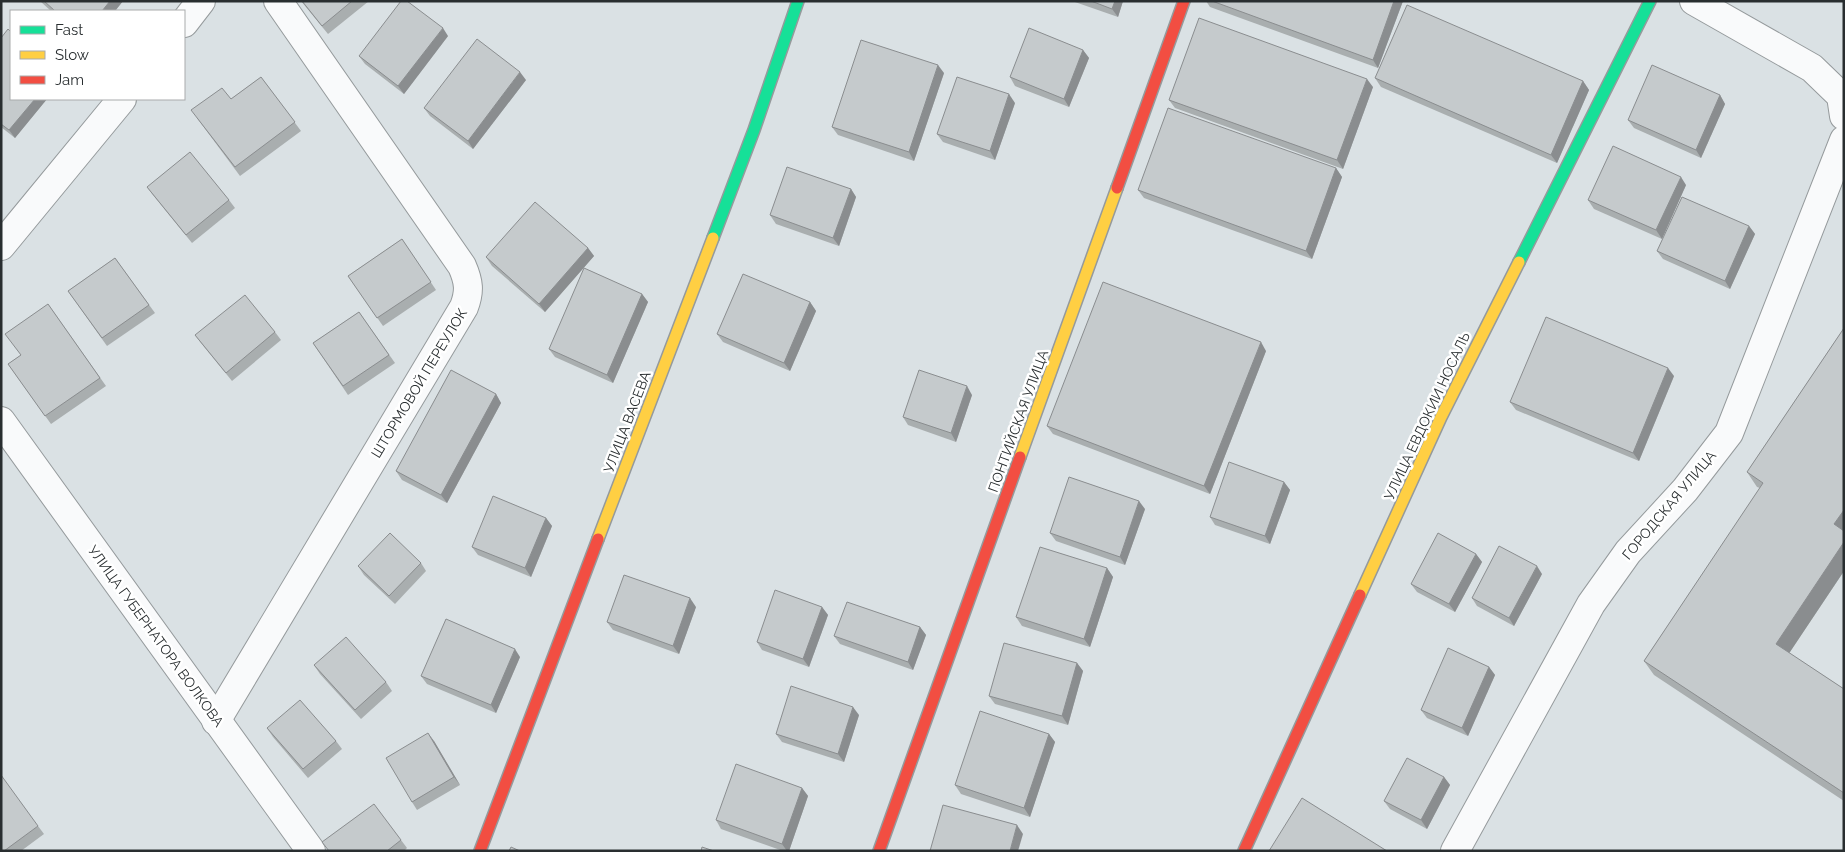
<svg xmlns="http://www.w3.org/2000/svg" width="1845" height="852" viewBox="0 0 1845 852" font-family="Raleway,sans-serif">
<rect width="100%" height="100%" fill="#dae1e4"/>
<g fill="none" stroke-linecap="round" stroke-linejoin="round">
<defs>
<g id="street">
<polyline points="1694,1 1812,68 1841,96 1844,116"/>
<polyline points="184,23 201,1"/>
<polyline points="1,246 122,99"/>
<polyline points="1,421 311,851"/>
<path d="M216,721L464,307C470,291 469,282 462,266L278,1"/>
<polyline points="1455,851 1591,604 1628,552 1685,490 1729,433 1844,140"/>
</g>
<g id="fast">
<polyline points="713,238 754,130 798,1"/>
<polyline points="1519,262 1650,1"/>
</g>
<g id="slow">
<polyline points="1020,457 1117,188"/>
<polyline points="598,539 713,238"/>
<polyline points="1360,595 1441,417 1519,262"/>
</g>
<g id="jam">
<polyline points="1117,188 1184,1"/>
<polyline points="480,851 598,539"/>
<polyline points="879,851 1020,457"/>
<polyline points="1244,851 1360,595"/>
</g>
</defs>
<use href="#street" stroke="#959a9c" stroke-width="30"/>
<use href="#fast" stroke="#959a9c" stroke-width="14"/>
<use href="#slow" stroke="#959a9c" stroke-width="14"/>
<use href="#jam" stroke="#959a9c" stroke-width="14"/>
<use href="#street" stroke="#f9fafb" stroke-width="28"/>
<use href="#fast" stroke="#16e098" stroke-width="11"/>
<use href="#slow" stroke="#ffcf43" stroke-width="11"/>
<use href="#jam" stroke="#f24e42" stroke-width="11"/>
</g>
<g fill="#a9aeaf">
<polygon points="40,1 123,1 115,11 51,11"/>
<polygon points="301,1 369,1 328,34"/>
<polygon points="1072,1 1123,1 1118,17"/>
<polygon points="1206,1 1403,1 1378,68 1210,7"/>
<polygon points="448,36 404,94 365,64 359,56"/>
<polygon points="1,38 11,99 47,99 15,138 1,127"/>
<polygon points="1083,50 1089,58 1069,107 1015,86 1010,77"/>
<polygon points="944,73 914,161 838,135 832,127"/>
<polygon points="261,77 301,131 240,176 197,118 231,99"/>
<polygon points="1375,78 1583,81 1589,90 1557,163 1381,87"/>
<polygon points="526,80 473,149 430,116 424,108"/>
<polygon points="1373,87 1343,169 1175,108 1169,100"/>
<polygon points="1720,95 1725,104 1701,158 1634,128 1628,120"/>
<polygon points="1015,103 995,160 943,142 937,134"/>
<polygon points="1336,168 1342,177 1312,259 1144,198 1138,190"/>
<polygon points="1686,185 1662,239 1594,209 1588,200"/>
<polygon points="147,187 229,200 235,208 192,243 153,195"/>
<polygon points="851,189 856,197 839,246 776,224 770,215"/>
<polygon points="1749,226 1755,234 1730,289 1663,259 1657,251"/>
<polygon points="402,239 436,290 383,326 348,276"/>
<polygon points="588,248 594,256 545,312 492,266 486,257"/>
<polygon points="115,258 155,313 107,346 68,291"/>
<polygon points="642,294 648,302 613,383 555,357 549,349"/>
<polygon points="810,302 816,311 790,371 723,342 717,334"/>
<polygon points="48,304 106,386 51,424 8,364 21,355"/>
<polygon points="359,312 395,363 348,395 313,343"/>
<polygon points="1844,328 1844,571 1789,653 1844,689 1844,801 1654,675 1644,661 1760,488 1757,487 1747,472"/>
<polygon points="275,332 281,340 232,381 201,343 195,335"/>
<polygon points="1266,351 1210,494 1053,434 1047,426"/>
<polygon points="1674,376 1639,461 1516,410 1510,402"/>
<polygon points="496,394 501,403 447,503 402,480 396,471"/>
<polygon points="972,395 956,442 908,425 903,417"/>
<polygon points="1284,482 1290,490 1270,544 1215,525 1210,517"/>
<polygon points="1145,509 1125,565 1056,541 1050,533"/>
<polygon points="546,518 552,526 531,577 478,555 472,547"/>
<polygon points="1476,554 1482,562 1455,612 1417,592 1411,584"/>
<polygon points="421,563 426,571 395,604 364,575 358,566"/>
<polygon points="1107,568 1113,577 1090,647 1022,626 1016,617"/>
<polygon points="1542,574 1514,626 1477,606 1472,598"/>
<polygon points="696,607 679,654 613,630 607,622"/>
<polygon points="822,607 828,615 809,667 762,650 757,642"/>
<polygon points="920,627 926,635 913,670 840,644 834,636"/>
<polygon points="520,657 496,713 427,684 421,676"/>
<polygon points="1077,663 1083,671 1068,725 995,704 989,696"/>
<polygon points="314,665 386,682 392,691 361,719 320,674"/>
<polygon points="1489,667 1495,675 1468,736 1427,718 1421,710"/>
<polygon points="859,715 844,762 782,742 776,734"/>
<polygon points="267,728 336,741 342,749 308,778 273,737"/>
<polygon points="1049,734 1055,742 1030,817 961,794 955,785"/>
<polygon points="434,741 460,785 417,810 412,802"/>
<polygon points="1444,777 1450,785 1427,829 1390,809 1384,801"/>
<polygon points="802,788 808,796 789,851 783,851 721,829 716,820"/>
<polygon points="38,826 44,834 21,851 1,851"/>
<polygon points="401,840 407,848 404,851 329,851"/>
</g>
<g fill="#8a8d8f">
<polygon points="110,1 123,1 115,11 102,11"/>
<polygon points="1115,1 1123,1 1118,17 1112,9"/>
<polygon points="1394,1 1403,1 1378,68 1373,60"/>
<polygon points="443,28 448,36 404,94 398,86"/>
<polygon points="1083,50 1089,58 1069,107 1064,99"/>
<polygon points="938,65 944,73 914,161 909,152"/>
<polygon points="520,72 526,80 473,149 468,141"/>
<polygon points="1367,79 1373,87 1343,169 1337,160"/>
<polygon points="1583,81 1589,90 1557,163 1551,155"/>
<polygon points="1009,94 1015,103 995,160 990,151"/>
<polygon points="1720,95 1725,104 1701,158 1696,150"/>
<polygon points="35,99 47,99 15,138 9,130"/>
<polygon points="1336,168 1342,177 1312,259 1306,251"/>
<polygon points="1681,177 1686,185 1662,239 1656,230"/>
<polygon points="851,189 856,197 839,246 833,238"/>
<polygon points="1749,226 1755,234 1730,289 1725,281"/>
<polygon points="588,248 594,256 545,312 539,304"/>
<polygon points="642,294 648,302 613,383 607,375"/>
<polygon points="810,302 816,311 790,371 784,363"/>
<polygon points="1261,342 1266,351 1210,494 1204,486"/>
<polygon points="1668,368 1674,376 1639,461 1633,453"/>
<polygon points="967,386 972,395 956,442 951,433"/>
<polygon points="496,394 501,403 447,503 441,495"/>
<polygon points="1284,482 1290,490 1270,544 1265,536"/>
<polygon points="1139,501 1145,509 1125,565 1120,557"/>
<polygon points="1844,510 1844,538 1834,524"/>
<polygon points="546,518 552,526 531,577 525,568"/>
<polygon points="1844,542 1844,571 1786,658 1776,644"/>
<polygon points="1476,554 1482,562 1455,612 1449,604"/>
<polygon points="1537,566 1542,574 1514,626 1509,618"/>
<polygon points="1107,568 1113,577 1090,647 1084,639"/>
<polygon points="690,598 696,607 679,654 673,646"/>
<polygon points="822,607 828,615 809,667 803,659"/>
<polygon points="920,627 926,635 913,670 908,662"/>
<polygon points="515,649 520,657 496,713 491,705"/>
<polygon points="1077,663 1083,671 1068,725 1062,716"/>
<polygon points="1489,667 1495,675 1468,736 1462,728"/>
<polygon points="853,707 859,715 844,762 838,754"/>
<polygon points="428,733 434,741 460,785 454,777"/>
<polygon points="1049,734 1055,742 1030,817 1024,808"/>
<polygon points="1444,777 1450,785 1427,829 1421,820"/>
<polygon points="802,788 808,796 789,851 787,851 782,844"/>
<polygon points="1017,825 1023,834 1018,851 1010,851"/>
</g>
<g fill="#c5cacc" stroke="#8a8d8f">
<polygon points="44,1 110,1 102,11 55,11"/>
<polygon points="302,1 352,1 322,26"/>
<polygon points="401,1 407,1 443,28 398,86 359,56"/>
<polygon points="1091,1 1115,1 1112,9"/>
<polygon points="1212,1 1394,1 1373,60"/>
<polygon points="1407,5 1583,81 1551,155 1375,78"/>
<polygon points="1199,18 1367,79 1337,160 1169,100"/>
<polygon points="1029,28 1083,50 1064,99 1010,77"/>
<polygon points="8,29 11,32 11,99 35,99 9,130 1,124 1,38"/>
<polygon points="477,39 520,72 468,141 424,108"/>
<polygon points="861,40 938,65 909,152 832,127"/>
<polygon points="1652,65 1720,95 1696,150 1628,120"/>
<polygon points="261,77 295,122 235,167 191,110 222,88 231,99"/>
<polygon points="957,77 1009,94 990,151 937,134"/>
<polygon points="1168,108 1336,168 1306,251 1138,190"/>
<polygon points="1613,146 1681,177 1656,230 1588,200"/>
<polygon points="190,152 229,200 186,235 147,187"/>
<polygon points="787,167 851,189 833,238 770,215"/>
<polygon points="1682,197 1749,226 1725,281 1657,251"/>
<polygon points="535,202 588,248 539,304 486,257"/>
<polygon points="402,239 431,282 377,318 348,276"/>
<polygon points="115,258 149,305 102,338 68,291"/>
<polygon points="584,268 642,294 607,375 549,349"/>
<polygon points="743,274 810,302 784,363 717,334"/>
<polygon points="1103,282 1261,342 1204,486 1047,426"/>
<polygon points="245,295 275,332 226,373 195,335"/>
<polygon points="48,304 100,378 45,416 8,364 21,355 5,334"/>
<polygon points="359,312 389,355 343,386 313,343"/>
<polygon points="1546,317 1668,368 1633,453 1510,402"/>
<polygon points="1844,328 1844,510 1834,524 1844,531 1844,542 1776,644 1844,689 1844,793 1644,661 1763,483 1747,472"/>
<polygon points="451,370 496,394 441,495 396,471"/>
<polygon points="919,370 967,386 951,433 903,417"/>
<polygon points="1229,462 1284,482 1265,536 1210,517"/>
<polygon points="1069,477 1139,501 1120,557 1050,533"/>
<polygon points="493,496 546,518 525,568 472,547"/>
<polygon points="390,533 421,563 389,596 358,566"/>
<polygon points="1438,533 1476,554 1449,604 1411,584"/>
<polygon points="1499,546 1537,566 1509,618 1472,598"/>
<polygon points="1040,547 1107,568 1084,639 1016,617"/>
<polygon points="624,575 690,598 673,646 607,622"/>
<polygon points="775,590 822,607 803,659 757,642"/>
<polygon points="847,602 920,627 908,662 834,636"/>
<polygon points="446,619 515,649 491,705 421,676"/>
<polygon points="346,637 386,682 355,710 314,665"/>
<polygon points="1004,643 1077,663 1062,716 989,696"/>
<polygon points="1448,648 1489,667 1462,728 1421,710"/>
<polygon points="791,686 853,707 838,754 776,734"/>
<polygon points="300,700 336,741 303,769 267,728"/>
<polygon points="980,711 1049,734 1024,808 955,785"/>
<polygon points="428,733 454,777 412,802 386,758"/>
<polygon points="1407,758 1444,777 1421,820 1384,801"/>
<polygon points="736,764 802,788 782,844 716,820"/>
<polygon points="1,775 38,826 4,851 1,851"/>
<polygon points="1302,798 1387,851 1269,851"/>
<polygon points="374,804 401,840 387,851 329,851 322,842"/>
<polygon points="943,805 1017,825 1010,851 930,851"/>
<polygon points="511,847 520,851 509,851"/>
<polygon points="702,847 714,851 701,851"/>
</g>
<g text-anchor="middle" stroke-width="5" stroke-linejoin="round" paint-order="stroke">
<g font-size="14" fill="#292e30" stroke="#fff">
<text transform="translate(419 383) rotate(-59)" y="5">ШТОРМОВОЙ ПЕРЕУЛОК</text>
<text transform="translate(1427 416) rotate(-65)" y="5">УЛИЦА ЕВДОКИИ НОСАЛЬ</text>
<text transform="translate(1018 421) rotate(-70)" y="5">ПОНТИЙСКАЯ УЛИЦА</text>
<text transform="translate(627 422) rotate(-69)" y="5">УЛИЦА ВАСЕВА</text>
<text transform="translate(1669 505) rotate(-50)" y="5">ГОРОДСКАЯ УЛИЦА</text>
<text transform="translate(156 636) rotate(54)" y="5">УЛИЦА ГУБЕРНАТОРА ВОЛКОВА</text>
</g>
</g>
<rect width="1845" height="852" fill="none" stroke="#292e30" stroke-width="5"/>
<rect x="10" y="10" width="175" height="90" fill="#ffffff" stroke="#a9abac"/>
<rect x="20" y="26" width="25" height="8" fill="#16e098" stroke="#a9abac"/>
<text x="55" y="35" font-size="15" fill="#292e30">Fast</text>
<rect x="20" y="51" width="25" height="8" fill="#ffcf43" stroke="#a9abac"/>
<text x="55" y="60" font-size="15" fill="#292e30">Slow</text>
<rect x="20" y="76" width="25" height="8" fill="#f24e42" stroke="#a9abac"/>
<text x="55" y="85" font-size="15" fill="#292e30">Jam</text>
</svg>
